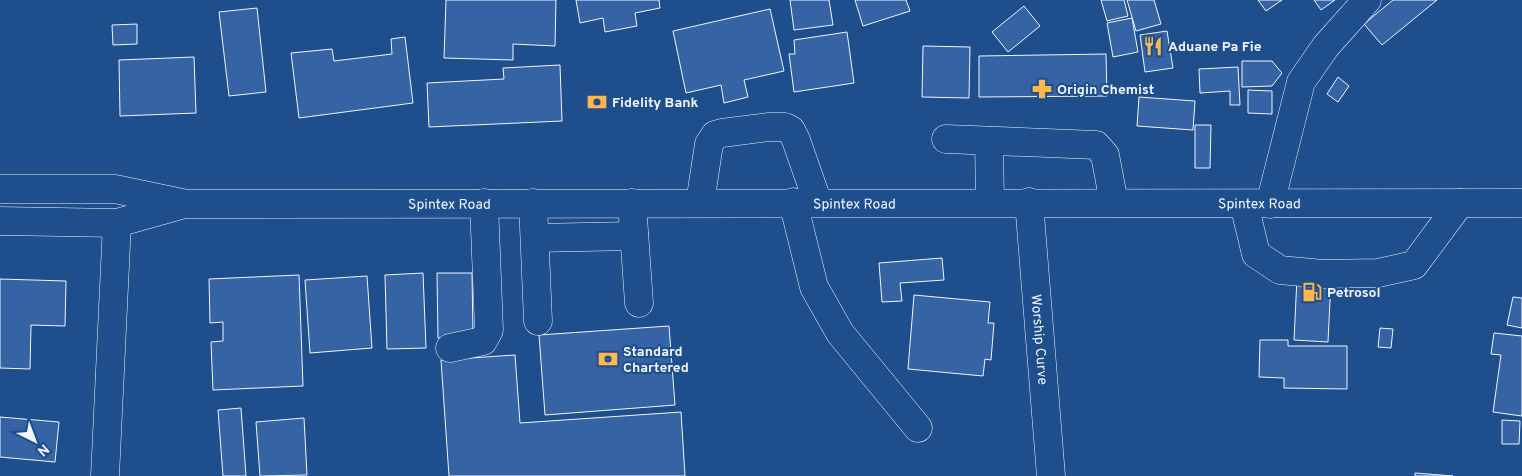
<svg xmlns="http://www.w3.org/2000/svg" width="1522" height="476" viewBox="0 0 1522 476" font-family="Overpass,sans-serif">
<rect width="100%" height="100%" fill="#1f4e8c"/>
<g fill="#3563a3" stroke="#f2f6ff">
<polygon points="446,0 556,0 555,46 513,44 513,60 444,58"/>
<polygon points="576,0 659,0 660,8 635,13 637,26 605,32 603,18 580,23"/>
<polygon points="790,0 829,0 833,25 794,30"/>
<polygon points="855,0 906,0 910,11 863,26"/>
<polygon points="1101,0 1124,0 1128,16 1107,21"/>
<polygon points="1127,0 1154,0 1161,24 1136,31"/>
<polygon points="1258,0 1282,0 1266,11"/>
<polygon points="1314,0 1335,0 1321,10"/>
<polygon points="1393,0 1437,0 1382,45 1364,24"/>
<polygon points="1024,6 1040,26 1008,52 992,32"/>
<polygon points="257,8 266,92 229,96 219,12"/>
<polygon points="770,9 784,71 744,80 748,97 724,103 721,85 686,93 673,31"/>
<polygon points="1132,18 1138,52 1113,57 1107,23"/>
<polygon points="137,24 137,44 113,45 112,25"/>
<polygon points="1167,31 1173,68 1145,72 1140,35"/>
<polygon points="847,32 854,83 794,92 789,54 795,54 794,40"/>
<polygon points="405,37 413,103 299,118 291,53 332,49 334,61 392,54 391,39"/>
<polygon points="923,46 970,47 969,98 922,97"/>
<polygon points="1106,54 1107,96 979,97 979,56"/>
<polygon points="194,57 196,113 120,116 119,60"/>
<polygon points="1242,61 1272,61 1282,73 1272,86 1242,87"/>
<polygon points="560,65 562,121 429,127 427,83 504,79 503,68"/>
<polygon points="1238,67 1240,105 1230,105 1230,91 1200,93 1199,69"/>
<polygon points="1338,77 1349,86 1338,102 1327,94"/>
<polygon points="1248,90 1272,91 1272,114 1248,113"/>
<polygon points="1139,97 1195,101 1193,130 1137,126"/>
<polygon points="1195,125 1211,125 1210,168 1195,168"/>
<polygon points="942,258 944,280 900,283 902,301 882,302 879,263"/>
<polygon points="423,273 426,348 387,349 385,275"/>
<polygon points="437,273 472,273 473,338 438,338"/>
<polygon points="299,275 303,386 213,390 211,342 223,341 223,322 210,323 209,279"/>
<polygon points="367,276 372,348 310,353 305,280"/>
<polygon points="1297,278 1331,280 1328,342 1294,340"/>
<polygon points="0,279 66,281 65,326 31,325 30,369 0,368"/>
<polygon points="914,295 990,302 988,323 994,323 991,360 985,359 983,376 908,369"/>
<polygon points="1513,297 1522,298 1522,328 1507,325"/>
<polygon points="669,326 675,405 545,415 539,335"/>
<polygon points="1380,328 1393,329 1391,348 1378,347"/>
<polygon points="1494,333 1522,336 1522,416 1493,412 1501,355 1491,354"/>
<polygon points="1260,340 1288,340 1288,346 1347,346 1347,389 1284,388 1284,378 1259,377"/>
<polygon points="515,355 520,423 681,412 685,476 449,476 441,360"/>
<polygon points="241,408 246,476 223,476 218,410"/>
<polygon points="0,417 59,422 55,462 0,457"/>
<polygon points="304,418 307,475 260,476 256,422"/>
<polygon points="1502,420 1520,421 1519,444 1502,444"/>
<polygon points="1415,473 1453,476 1415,476"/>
</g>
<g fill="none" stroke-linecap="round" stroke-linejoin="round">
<defs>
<g id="minor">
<polyline points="946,139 1096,145 1105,155 1114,203"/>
<polyline points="989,141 990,202"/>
<polyline points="793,202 814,287 840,333 918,428"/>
<path id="s1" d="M1029,202L1051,476"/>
<polyline points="533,203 538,321"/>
<polyline points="632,203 639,303"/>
<polyline points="700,203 709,144 715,135 722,133 769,127 785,127 791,130 796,140 818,203"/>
<polyline points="1244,204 1256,254 1280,270 1323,274 1378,273 1414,265 1460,203"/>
<polyline points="1270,204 1301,82 1326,46 1367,0"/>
<polyline points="535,238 634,236"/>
<polyline points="450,348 483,341 489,330 484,203"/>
<polyline points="105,476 117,223"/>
</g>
<g id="major">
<path id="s2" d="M0,189H115L187,204L1522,203"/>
<polyline points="0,221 117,223 181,205"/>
</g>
</defs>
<use href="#minor" stroke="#f2f6ff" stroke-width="29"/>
<use href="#major" stroke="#f2f6ff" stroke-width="29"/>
<use href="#minor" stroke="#1f4e8c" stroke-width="28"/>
<use href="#major" stroke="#1f4e8c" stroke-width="28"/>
</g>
<defs>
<symbol id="restaurant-bare" viewBox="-9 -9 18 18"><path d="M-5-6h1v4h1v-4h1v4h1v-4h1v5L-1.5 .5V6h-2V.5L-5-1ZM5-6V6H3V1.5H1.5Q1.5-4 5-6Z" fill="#ffb74d" stroke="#1f4e8c" stroke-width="2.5" paint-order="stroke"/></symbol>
<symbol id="pharmacy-bare" viewBox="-9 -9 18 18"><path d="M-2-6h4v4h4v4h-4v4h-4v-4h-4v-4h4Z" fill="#ffb74d" stroke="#1f4e8c" stroke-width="2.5" paint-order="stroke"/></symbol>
<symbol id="bank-bare" viewBox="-9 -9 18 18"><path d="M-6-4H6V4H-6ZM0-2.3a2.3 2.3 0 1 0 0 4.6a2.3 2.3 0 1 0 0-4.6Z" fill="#ffb74d" stroke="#1f4e8c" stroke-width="2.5" paint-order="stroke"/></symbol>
<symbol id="fuel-bare" viewBox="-9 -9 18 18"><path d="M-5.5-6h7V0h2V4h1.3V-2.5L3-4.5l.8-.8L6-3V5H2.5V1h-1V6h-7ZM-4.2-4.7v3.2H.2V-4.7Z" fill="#ffb74d" stroke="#1f4e8c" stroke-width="2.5" paint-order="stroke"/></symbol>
</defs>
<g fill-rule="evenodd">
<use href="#restaurant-bare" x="1139" y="32" width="28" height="28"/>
<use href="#pharmacy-bare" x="1028" y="75" width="28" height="28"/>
<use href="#bank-bare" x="583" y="88" width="28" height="28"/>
<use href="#fuel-bare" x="1298" y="278" width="28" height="28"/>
<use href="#bank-bare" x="594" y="345" width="28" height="28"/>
</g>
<g text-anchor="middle" stroke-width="4" stroke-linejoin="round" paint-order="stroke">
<g font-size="14" font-weight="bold" fill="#f2f6ff" stroke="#1f4e8c" text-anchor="start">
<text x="1168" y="51">Aduane Pa Fie</text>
<text x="1057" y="94">Origin Chemist</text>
<text x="612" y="107">Fidelity Bank</text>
<text x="1327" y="297">Petrosol</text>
<text x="623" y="356">Standard<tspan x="623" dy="16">Chartered</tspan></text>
</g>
<g font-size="14" fill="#f2f6ff" stroke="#1f4e8c">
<text dy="5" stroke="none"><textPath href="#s2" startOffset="451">Spintex Road</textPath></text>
<text dy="5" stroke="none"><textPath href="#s2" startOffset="856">Spintex Road</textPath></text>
<text dy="5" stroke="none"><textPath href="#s2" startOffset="1261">Spintex Road</textPath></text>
<text dy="5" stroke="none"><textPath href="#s1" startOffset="138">Worship Curve</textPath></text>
</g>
</g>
<g transform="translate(35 441) rotate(138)" stroke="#1f4e8c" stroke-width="4" paint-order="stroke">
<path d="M0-4L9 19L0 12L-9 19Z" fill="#f2f6ff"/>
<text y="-8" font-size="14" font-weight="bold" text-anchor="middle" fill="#f2f6ff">N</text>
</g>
</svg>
